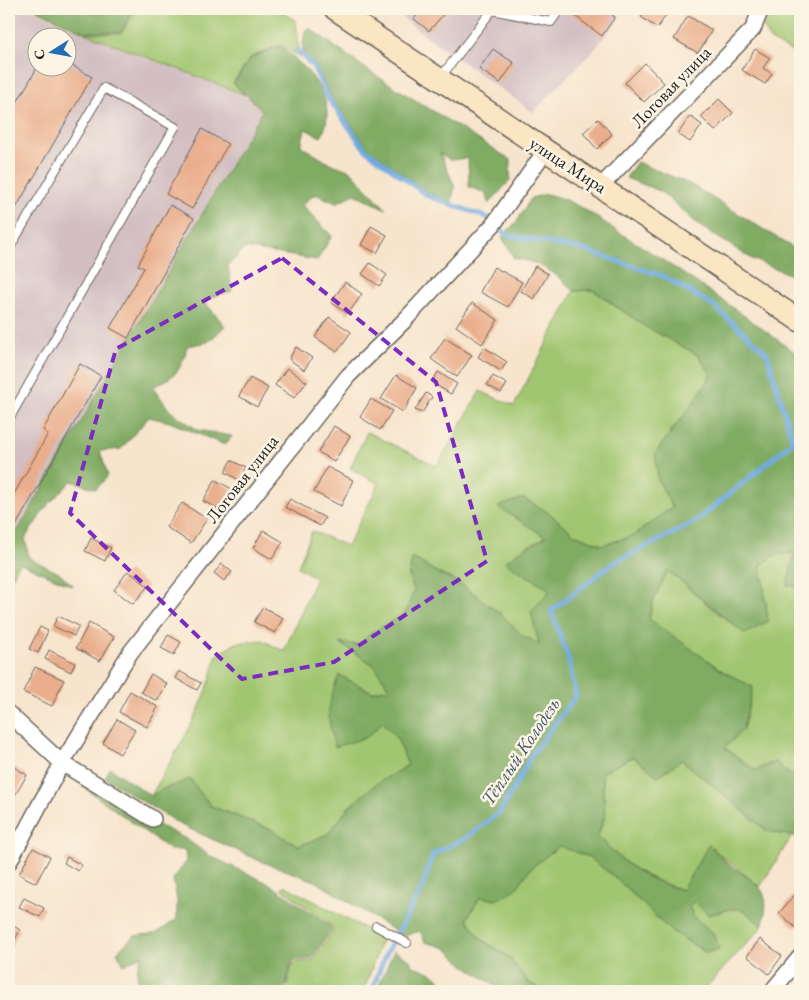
<svg xmlns="http://www.w3.org/2000/svg" width="809" height="1000" viewBox="0 0 809 1000" font-family="'EB Garamond',serif">
<rect width="100%" height="100%" fill="#fcf5e5"/>
<filter id="ink" filterUnits="userSpaceOnUse"><feTurbulence type="fractalNoise" baseFrequency=".02" numOctaves="2"/><feDisplacementMap in="SourceGraphic" scale="10" xChannelSelector="R" yChannelSelector="G"/><feConvolveMatrix kernelMatrix="1 2 1 2 8 2 1 2 1" color-interpolation-filters="sRGB"/></filter>
<filter id="wash" filterUnits="userSpaceOnUse"><feTurbulence type="fractalNoise" baseFrequency=".0096" numOctaves="4" result="noise"/><feDisplacementMap in="SourceGraphic" scale="20" xChannelSelector="R" yChannelSelector="G"/><feGaussianBlur stdDeviation="1.12" result="paint"/><feColorMatrix in="noise" values="0 0 0 0 0 0 0 0 0 0 0 0 0 0 0 0 0 1.4 0 .05"/><feComposite in="paint" operator="in"/></filter>
<g filter="url(#wash)">
<rect width="100%" height="100%" fill="#f7e4cc"/>
<g fill="#d2bec3" fill-rule="evenodd">
<path d="M9,9H31L82,33L245,96L261,111L9,543ZM38,38H68V68H38Z"/>
<polygon points="396,9 615,9 619,17 595,49 533,112 409,24 412,19 408,23"/>
</g>
<g fill="#a1c671" stroke="#5e7146">
<polygon points="137,9 278,9 296,21 300,57 280,45 251,57 233,83 245,95 84,33 121,33"/>
<polygon points="773,9 800,9 800,56 769,39 763,26"/>
<path d="M593,290L616,307L698,355L711,374L693,406L670,431L658,480L672,507L633,536L602,545L574,534L549,513L499,507L546,537L521,550L542,584L550,590L540,644L523,636L501,614L458,582L440,574L413,558L409,575L414,591L405,614L371,633L359,645L341,644L374,665L389,688L372,692L339,675L335,746L367,737L383,721L398,740L408,765L376,784L350,806L328,834L299,846L272,830L211,806L190,779L151,796C175,751 207,707 216,656L236,643L262,640L284,651L316,578L298,567L312,531L347,546L379,484L350,468L367,432L437,466L480,391L514,406L574,291Z"/>
<polygon points="795,553 787,585 800,587 800,782 775,762 755,770 725,748 743,729 753,687 724,672 649,620 654,598 668,570 710,607 745,634 768,621 761,565 777,554"/>
<path d="M633,757L682,760L767,831L792,836L760,887C743,872 725,860 709,845L683,890C645,878 624,866 598,835L605,816L602,773Z"/>
<path d="M559,846L589,857L618,880L671,931L707,953L713,933L694,917L689,907L694,901L708,915C738,907 739,903 762,927L703,991H543L528,982L509,957L480,938L467,919L480,897L515,890L531,868Z"/>
<polygon points="284,885 382,938 364,991 317,991 316,987 308,991 277,990 287,985 293,963 313,960 334,928 281,888"/>
</g>
<g fill="#80ab63" stroke="#4e6440">
<polygon points="35,9 135,9 121,32 83,32"/>
<polygon points="309,28 369,71 511,160 510,180 489,204 485,193 469,187 468,158 450,160 440,153 455,187 451,203 430,194 368,149 331,97 315,65 302,52 305,31"/>
<path d="M280,46C307,66 341,101 321,137L305,129L301,146L327,162L351,171L386,209L355,194L336,203L315,194L302,205L332,236L317,260L245,248L228,266L232,291L203,300L225,326L208,342L187,346C181,373 176,375 153,387L170,411L198,430L232,436L225,445L170,422L149,417L121,449L100,451L108,476L96,489L72,481L47,506L25,538L29,558L61,574L73,586L20,563L9,583V545L262,111L234,83L251,58Z"/>
<polygon points="637,162 690,184 800,252 800,286 791,275 752,259 700,226 660,191 626,178"/>
<path d="M546,194C573,199 597,218 620,233C682,271 741,313 800,356V587L787,585L795,553L777,554L761,565L768,621L745,634L668,571L654,598L649,619L724,672L753,687L743,729L725,748L755,770L775,762L800,782V838L767,831L682,760L658,776L633,757L602,773L605,816L598,835C623,865 645,879 682,890L709,844C716,851 723,860 731,866C759,886 773,888 762,927C739,903 738,907 708,915L694,901L689,907L694,917L713,933L719,949L707,953L671,931L618,880L589,857L559,846L531,868L515,890L496,900L480,897L467,919L480,938L509,957L528,982L543,991H503L464,965L446,948L425,942L420,931L403,936L315,881L260,861L179,824L105,778L110,768L151,796L161,790L190,779L211,806L272,830L299,846L328,834L350,806L376,784L408,765L398,740L383,722L367,737L335,747C326,714 327,706 339,675L372,692L389,688L374,665L340,643L359,645L371,633L405,614L414,591L409,575L412,558L440,574L458,582L501,614L523,636L539,644L531,612L550,590L505,562L521,550L546,537L498,507L523,498L549,513L574,534L602,545L633,536L672,507L658,480L655,454C674,426 695,405 711,374L698,355L646,327L593,290L574,291C554,272 542,263 514,258L502,237L518,220L531,198Z"/>
<polygon points="82,786 186,839 210,856 270,884 332,928 312,958 292,961 286,984 275,989 277,991 151,991 151,989 138,984 137,969 142,955 124,965 117,952 134,936 157,933 177,919 177,900 173,879 186,862 185,850 170,850"/>
<path d="M394,951L410,960L412,966C431,971 436,974 448,990L454,991H376Z"/>
</g>
<g fill="none" stroke-linecap="round" stroke-linejoin="round">
<g stroke="#71aae0" stroke-width="5">
<polyline points="297,50 313,66 328,98 365,149 428,196 486,217 507,235 581,249 663,276 714,306 767,353 793,442"/>
<polyline points="372,991 384,958 423,886 433,854 466,838 501,811 533,753 576,696 568,657 551,611 613,563 695,522 800,436"/>
</g>
</g>
<g id="blocks">
<g fill="#eaae8c">
<polygon points="422,9 448,9 429,31 414,19"/>
<polygon points="574,9 604,9 615,17 602,36 571,13"/>
<polygon points="647,9 658,9 667,14 657,28 641,17"/>
<polygon points="688,16 712,30 698,53 674,39"/>
<polygon points="493,49 514,63 500,83 479,69"/>
<polygon points="755,49 770,58 763,68 772,74 765,84 742,70"/>
<polygon points="68,63 92,77 9,220 9,116 37,68 68,68"/>
<polygon points="645,63 664,83 644,102 625,83"/>
<polygon points="719,99 733,113 715,131 701,117"/>
<polygon points="690,116 702,125 690,142 678,134"/>
<polygon points="598,119 612,134 597,149 583,133"/>
<polygon points="202,129 228,144 192,209 166,194"/>
<polygon points="170,205 194,218 128,338 110,328 144,268 138,265"/>
<polygon points="371,226 387,235 377,253 361,245"/>
<polygon points="370,263 387,275 379,286 362,274"/>
<polygon points="535,266 548,274 534,299 521,291"/>
<polygon points="494,267 522,282 508,307 480,292"/>
<polygon points="345,282 362,294 348,314 331,302"/>
<polygon points="472,303 498,320 482,344 456,326"/>
<polygon points="329,317 351,332 337,352 315,337"/>
<polygon points="445,338 472,355 457,377 431,359"/>
<polygon points="296,347 312,358 304,370 289,359"/>
<polygon points="484,347 507,362 501,371 478,357"/>
<polygon points="80,364 101,376 9,538 9,503 48,434 43,430"/>
<polygon points="287,368 307,382 294,398 275,385"/>
<polygon points="438,372 457,384 451,394 432,383"/>
<polygon points="396,375 417,388 403,412 381,399"/>
<polygon points="493,376 507,384 501,393 487,385"/>
<polygon points="250,378 268,388 257,407 239,396"/>
<polygon points="426,393 432,397 422,413 415,410"/>
<polygon points="371,399 392,411 380,430 360,417"/>
<polygon points="334,426 350,436 334,462 318,452"/>
<polygon points="231,460 246,468 239,480 225,472"/>
<polygon points="327,467 353,480 341,506 314,492"/>
<polygon points="215,480 232,489 221,510 203,501"/>
<polygon points="290,499 325,518 320,526 285,507"/>
<polygon points="182,503 207,519 191,543 166,527"/>
<polygon points="263,530 283,542 272,559 253,548"/>
<polygon points="91,538 111,548 105,561 85,551"/>
<polygon points="222,564 232,572 224,581 214,573"/>
<polygon points="128,571 148,586 133,604 114,590"/>
<polygon points="263,607 283,618 275,633 254,622"/>
<polygon points="58,616 79,626 74,636 53,626"/>
<polygon points="89,623 114,637 100,661 76,648"/>
<polygon points="40,627 48,631 38,653 29,649"/>
<polygon points="168,635 181,642 174,655 161,648"/>
<polygon points="49,650 75,663 71,672 45,659"/>
<polygon points="35,667 64,680 52,706 23,692"/>
<polygon points="179,671 201,683 197,690 175,678"/>
<polygon points="151,674 167,684 157,701 141,692"/>
<polygon points="130,691 158,707 147,727 119,712"/>
<polygon points="117,719 135,730 120,754 103,743"/>
<polygon points="9,764 27,775 14,797 9,793"/>
<polygon points="33,848 50,857 36,883 19,874"/>
<polygon points="67,857 82,865 78,871 64,863"/>
<polygon points="797,892 800,894 800,923 796,928 779,913"/>
<polygon points="24,898 44,908 40,917 19,907"/>
<polygon points="9,923 20,930 9,951"/>
<polygon points="760,939 782,956 769,974 747,956"/>
</g>
</g>
</g>
<g filter="url(#ink)">
<use href="#blocks" fill-opacity="0" stroke="#69625a" stroke-width="1"/>
<g fill="none" stroke-linecap="round" stroke-linejoin="round">
<defs>
<g id="lane">
<polyline points="492,10 551,22 560,9"/>
<polyline points="440,78 493,9"/>
<polyline points="9,249 104,88 175,127 9,419"/>
<polyline points="376,926 407,943"/>
</g>
<g id="street">
<polyline points="601,186 753,29 761,9"/>
<polyline points="9,714 62,763 153,819"/>
<polyline points="9,862 62,763 130,653 348,376 404,321 493,225 546,150"/>
<polyline points="772,991 800,957"/>
</g>
<polyline id="secondary" points="335,9 800,321"/>
</defs>
<use href="#lane" stroke="#69625a" stroke-width="10"/>
<use href="#street" stroke="#69625a" stroke-width="18"/>
<use href="#secondary" stroke="#69625a" stroke-width="24"/>
<use href="#lane" stroke="#fff" stroke-width="8"/>
<use href="#street" stroke="#fff" stroke-width="15"/>
<use href="#secondary" stroke="#fbe6c3" stroke-width="21"/>
</g>
</g>
<path fill="none" stroke="#7b2cbf" stroke-width="4" stroke-dasharray="10 6" stroke-linejoin="round" d="M282,258L436,382L487,561L334,662L242,679L70,513L116,349Z"/>
<g text-anchor="middle" stroke-width="5" stroke-linejoin="round" paint-order="stroke">
<g font-size="18" fill="#1c1c1c" stroke="#fcf5e5">
<text transform="translate(671 87) rotate(-46)" y="6">Логовая улица</text>
<text transform="translate(568 165) rotate(33)" y="6">улица Мира</text>
<text transform="translate(242 479) rotate(-52)" y="6">Логовая улица</text>
</g>
<g font-size="19" font-style="italic" fill="#3e556a" stroke="#fcf5e5">
<text transform="translate(520 751) rotate(-56)" y="7">Тёплый Колодезь</text>
</g>
</g>
<rect width="809" height="1000" fill="none" stroke="#fcf5e5" stroke-width="30"/>
<g transform="translate(52 52) rotate(259)"><circle r="24" fill="#fcf5e5" stroke="#a29e95"/>
<path d="M0-4L9 19L0 12L-9 19Z" fill="#1f6fb2"/>
<text y="-8" font-size="14" font-weight="bold" text-anchor="middle" fill="#1c1c1c">С</text>
</g>
</svg>
